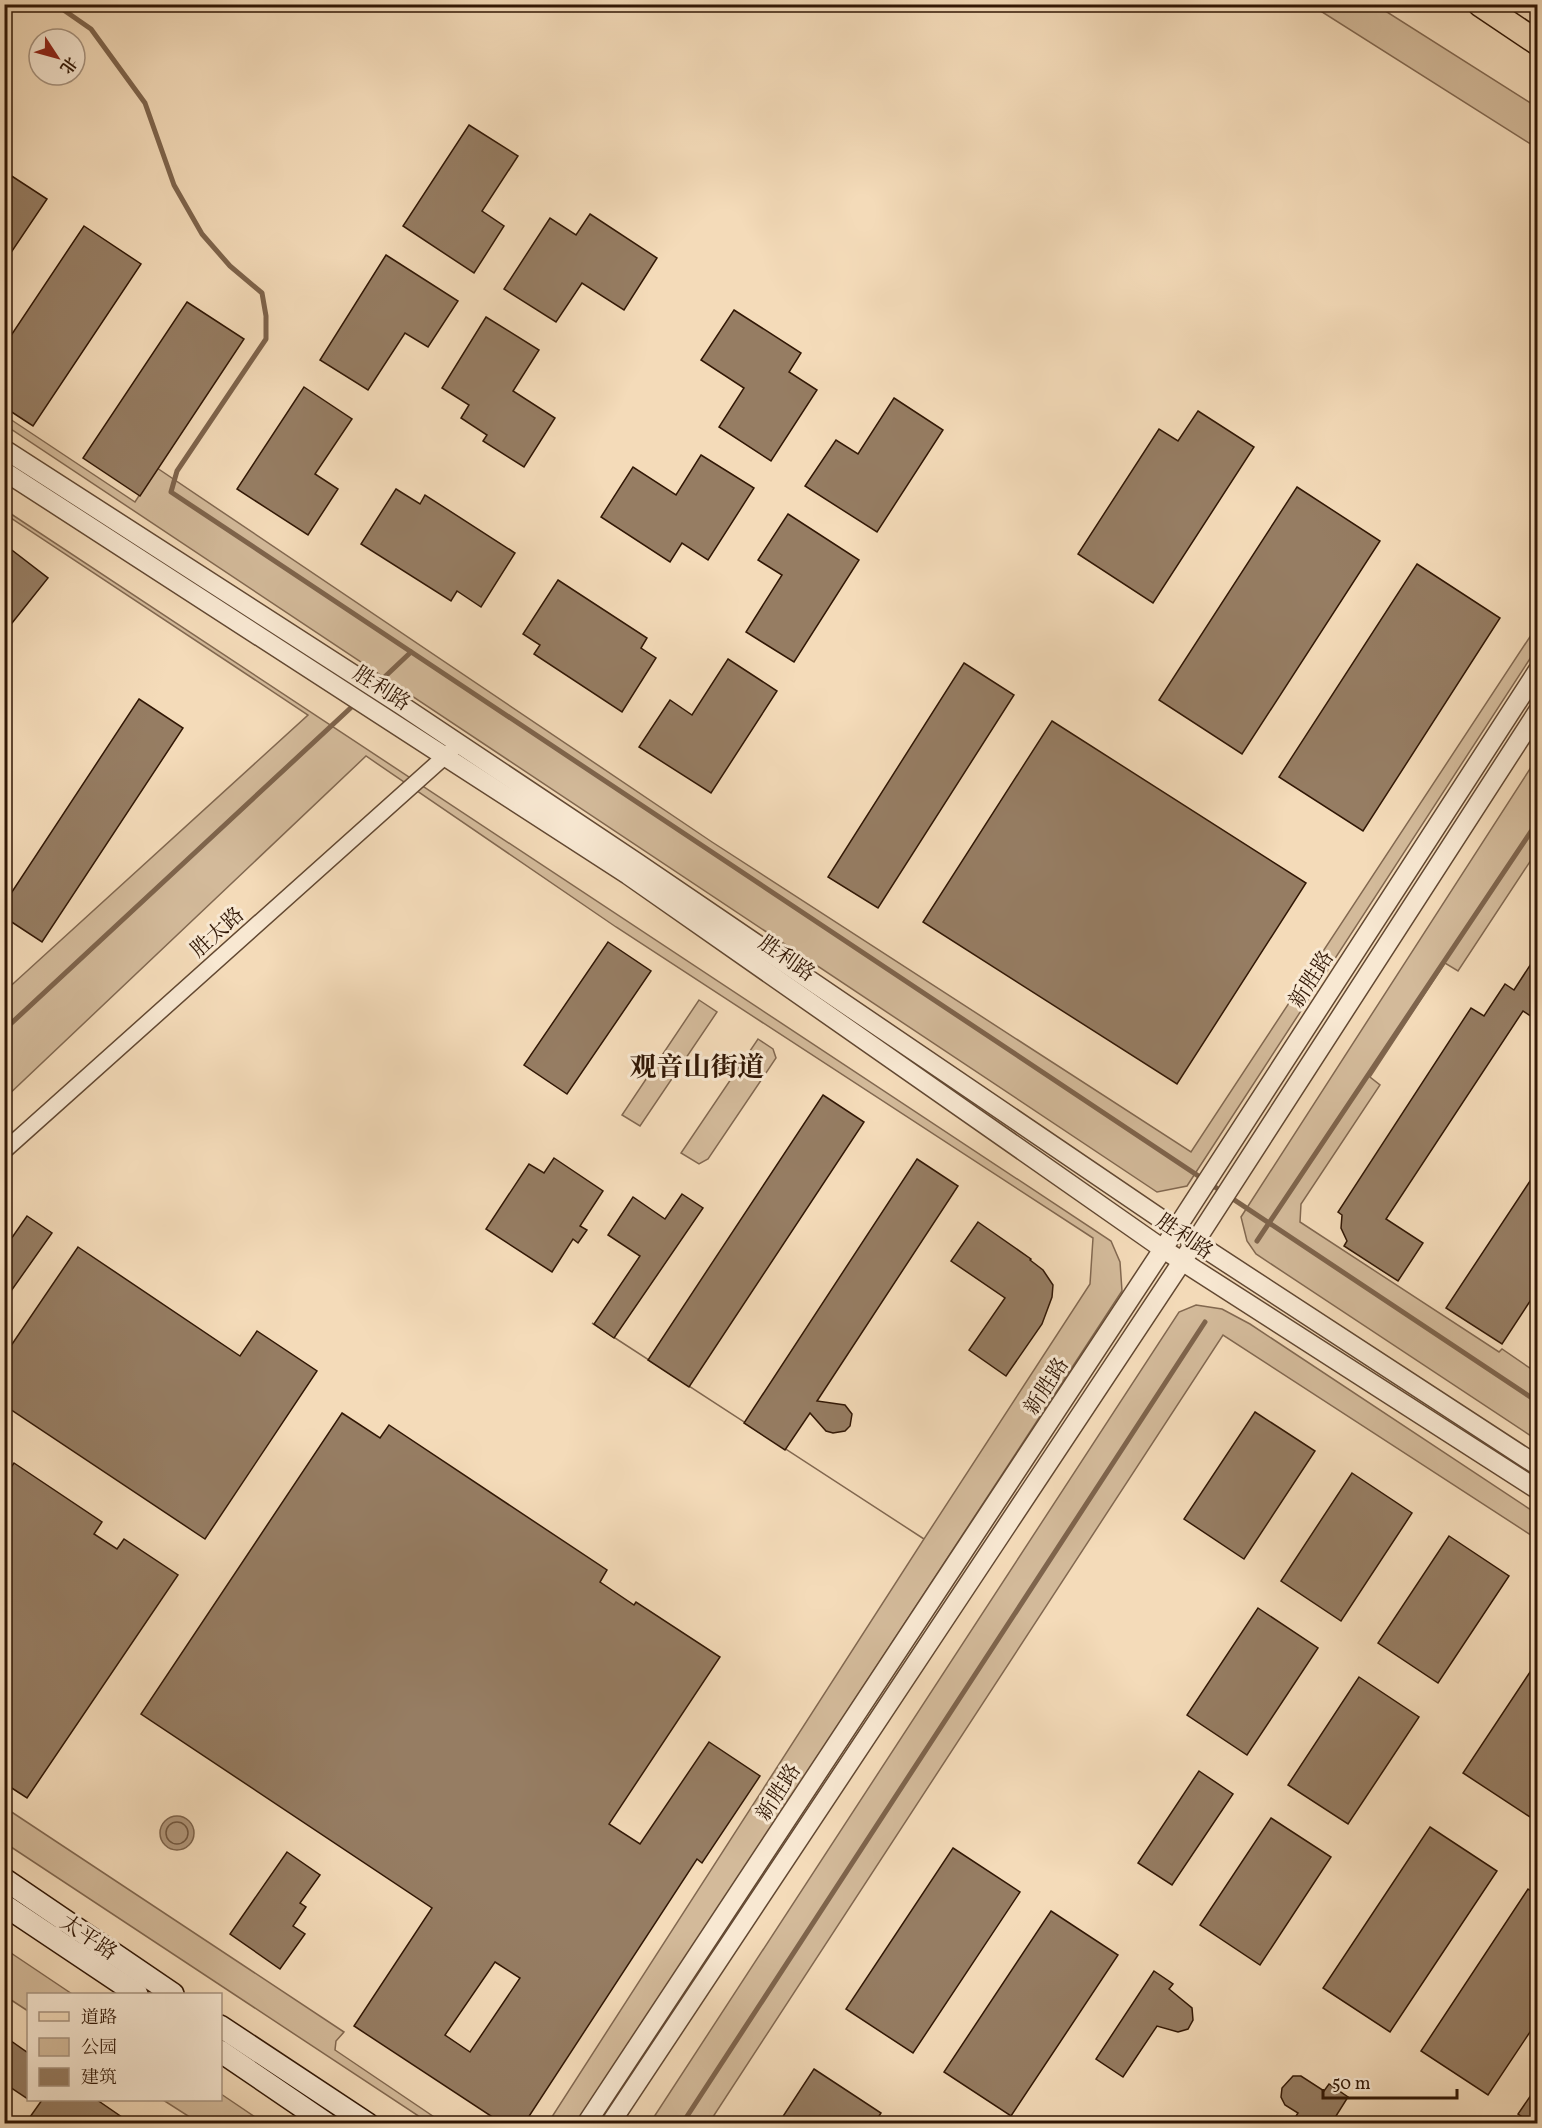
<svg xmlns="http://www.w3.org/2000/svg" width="1542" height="2128" viewBox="0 0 1542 2128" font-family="Vollkorn,'Noto Serif SC',serif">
<rect width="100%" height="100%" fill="#f4dbb9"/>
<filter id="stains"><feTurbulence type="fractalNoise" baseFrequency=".00333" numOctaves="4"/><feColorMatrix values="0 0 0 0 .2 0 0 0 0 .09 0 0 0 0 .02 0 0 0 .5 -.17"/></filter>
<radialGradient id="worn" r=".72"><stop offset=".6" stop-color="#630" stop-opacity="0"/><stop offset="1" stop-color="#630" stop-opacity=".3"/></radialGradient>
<g fill="#d3ba9a" stroke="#826850" stroke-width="1.5">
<polygon points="1311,5 1376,5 1537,107 1537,148"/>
<polygon points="4,415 135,502 157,468 712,842 1191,1152 1537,626 1537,648 1187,1186 1157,1192 5,425"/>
<polygon points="5,510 1111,1241 1120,1262 1122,1291 578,2123 548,2123 924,1539 592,1323 924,1539 1090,1284 1093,1238 616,927 366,756 5,1098 4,992 308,715 5,514"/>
<polygon points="1537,758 1537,851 1458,971 1445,963 1370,1077 1380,1085 1301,1204 1300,1222 1499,1352 1502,1349 1537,1373 1537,1440 1256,1254 1247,1241 1241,1217"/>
<polygon points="699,1000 717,1012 640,1126 622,1115"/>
<polygon points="758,1039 773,1049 776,1058 708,1159 699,1164 681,1153"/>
<polygon points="1196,1305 1222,1309 1250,1324 1537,1514 1537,1539 1223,1335 709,2123 650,2123 1179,1312"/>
<polygon points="4,1807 344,2032 336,2041 335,2050 443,2123 429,2123 5,1843"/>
<polygon points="5,1949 72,1994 28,1994 28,2011 5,1996"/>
<polygon points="221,2094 264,2123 199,2123 163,2100 220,2100"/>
</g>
<circle fill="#b2987c" stroke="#7e644c" stroke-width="1.5" cx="177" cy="1833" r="17"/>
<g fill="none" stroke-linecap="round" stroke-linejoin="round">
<circle stroke="#725840" stroke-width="1.5" cx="177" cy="1833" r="11"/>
<g stroke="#7e644c" stroke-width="5">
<polyline points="55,4 91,29 145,103 174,185 202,234 230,266 262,293 266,316 266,339 177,471 171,492 1538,1402"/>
<polyline points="375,686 411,652"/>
<polyline points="4,1030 357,702"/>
<polyline points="1257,1241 1538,821"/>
<polyline points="682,2124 1205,1322"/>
</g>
</g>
<g fill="#967d63" stroke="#311705" stroke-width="1.5" fill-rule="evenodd">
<polygon points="469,125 518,156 482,211 504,226 474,273 403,226"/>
<polygon points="4,171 47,199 4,263"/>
<polygon points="590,214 657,258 624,310 582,283 556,322 504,289 550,218 576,235"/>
<polygon points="84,226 141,264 33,426 4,407 4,346"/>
<polygon points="386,255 458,301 428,347 405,333 368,390 320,360"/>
<polygon points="187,302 244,339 140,496 83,458"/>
<polygon points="734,310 801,353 789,372 817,390 771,461 719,427 744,388 701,360"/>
<polygon points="486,317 539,350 513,391 555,418 524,467 483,441 487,435 461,418 469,405 442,388"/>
<polygon points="304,387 352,419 315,474 338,489 308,535 237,489"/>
<polygon points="894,398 943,430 877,532 805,486 836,440 858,454"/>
<polygon points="1198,411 1254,447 1153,603 1078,554 1159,429 1178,441"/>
<polygon points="701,455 754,488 708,560 682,543 670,562 601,517 633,467 676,495"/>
<polygon points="1297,487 1380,541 1242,754 1159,700"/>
<polygon points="396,489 420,504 425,495 515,553 481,607 457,591 451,601 361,544"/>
<polygon points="788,514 859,560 794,662 746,632 782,575 758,560"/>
<polygon points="4,544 48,578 4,633"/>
<polygon points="1417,564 1500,618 1363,831 1279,777"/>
<polygon points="558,580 647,638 641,648 656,658 622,712 534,654 540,645 523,634"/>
<polygon points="728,659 777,691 711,793 639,747 670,700 692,715"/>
<polygon points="964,663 1014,695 878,908 828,877"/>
<polygon points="139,699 183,728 42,942 4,917 4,904"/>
<polygon points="1052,721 1306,883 1177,1084 923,922"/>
<polygon points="608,942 651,971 567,1094 524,1065"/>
<polygon points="1538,953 1538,1021 1523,1011 1386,1219 1423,1243 1398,1281 1344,1246 1347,1241 1341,1228 1342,1215 1338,1212 1471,1008 1484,1016 1505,984 1514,990"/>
<polygon points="823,1095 864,1122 689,1387 648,1360"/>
<polygon points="554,1158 603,1191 580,1226 587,1230 578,1243 573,1239 552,1272 486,1229 529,1164 544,1173"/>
<polygon points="917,1159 958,1186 817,1401 845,1405 852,1414 850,1426 845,1431 833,1433 826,1431 810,1413 785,1450 744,1423"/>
<polygon points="1538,1169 1538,1289 1502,1344 1446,1308"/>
<polygon points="682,1194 703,1208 614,1338 594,1324 640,1256 608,1235 633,1197 665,1219"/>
<polygon points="27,1216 52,1233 4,1301 4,1249"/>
<polygon points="978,1222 1031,1259 1030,1260 1043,1270 1053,1285 1052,1297 1042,1324 1006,1376 969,1350 1005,1298 951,1261"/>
<polygon points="78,1247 240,1356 257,1331 317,1371 205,1539 4,1405 4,1356"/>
<polygon points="1255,1412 1315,1451 1244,1559 1184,1519"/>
<path d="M342,1413L380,1438L389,1425L607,1570L600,1582L634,1605L636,1602L720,1657L609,1824L640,1844L709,1742L760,1776L702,1863L697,1859L524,2124H503L354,2026L432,1908L141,1714ZM495,1962L520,1978L470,2052L445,2035Z"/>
<polygon points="14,1463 102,1522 94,1534 117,1549 124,1539 178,1575 27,1798 4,1783 4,1478"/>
<polygon points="1352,1473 1412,1513 1341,1621 1281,1581"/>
<polygon points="1449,1536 1509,1576 1438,1683 1378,1643"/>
<polygon points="1258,1608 1318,1648 1247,1755 1187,1715"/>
<polygon points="1538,1660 1538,1805 1530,1817 1463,1773"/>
<polygon points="1359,1677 1419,1717 1348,1824 1288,1785"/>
<polygon points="1199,1771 1233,1794 1172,1885 1138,1863"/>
<polygon points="1271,1818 1331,1857 1260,1965 1200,1925"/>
<polygon points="1430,1827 1497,1871 1390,2032 1323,1988"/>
<polygon points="953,1848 1020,1892 913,2053 846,2009"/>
<polygon points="287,1852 320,1875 300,1903 306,1907 293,1926 305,1934 280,1969 230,1934"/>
<polygon points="1528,1889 1538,1896 1538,2020 1488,2095 1421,2051"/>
<polygon points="1051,1911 1118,1955 1011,2116 944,2072"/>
<polygon points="1154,1971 1173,1984 1169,1989 1192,2008 1193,2020 1188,2029 1178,2032 1157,2026 1123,2077 1096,2059"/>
<polygon points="4,2036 28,2053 28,2099 4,2083"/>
<polygon points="814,2069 881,2113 874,2124 778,2124"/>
<polygon points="1293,2076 1301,2076 1324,2091 1329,2084 1348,2097 1331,2124 1291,2124 1298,2113 1285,2105 1281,2097 1282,2088"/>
<polygon points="1538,2085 1538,2124 1533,2124 1518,2114"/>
<polygon points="42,2100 97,2100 132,2124 25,2124"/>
</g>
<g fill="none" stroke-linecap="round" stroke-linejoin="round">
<defs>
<polyline id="minor" points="4,1151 452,750"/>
<g id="tertiary">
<polyline points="4,449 401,705 636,862 1195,1242 1538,1466"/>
<polyline points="4,471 628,875 1163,1249 1538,1490"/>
<polyline points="586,2124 1163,1249 1538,670"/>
<polyline points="610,2124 1195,1242 1538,711"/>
</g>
<g id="secondary">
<polyline points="4,1879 173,1994"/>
<polyline points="4,1905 137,1994"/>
<polyline points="220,2026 368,2124"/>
<polyline points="220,2051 327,2124"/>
</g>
<polyline id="primary" points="1480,4 1538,43"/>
</defs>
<use href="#minor" stroke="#624832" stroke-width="18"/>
<use href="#tertiary" stroke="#624832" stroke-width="21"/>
<use href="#secondary" stroke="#311705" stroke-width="24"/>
<use href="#primary" stroke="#311705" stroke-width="27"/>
<use href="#minor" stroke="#f8e8d2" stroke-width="15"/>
<use href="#tertiary" stroke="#f8e8d2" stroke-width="18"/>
<use href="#secondary" stroke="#f8e8d2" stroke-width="21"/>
<use href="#primary" stroke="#f4dbb9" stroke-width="24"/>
</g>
<g text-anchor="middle" stroke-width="6" stroke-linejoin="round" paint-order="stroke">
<g font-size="21" fill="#311705" stroke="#f8e8d2">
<text transform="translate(382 688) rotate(33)" y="7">胜利路</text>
<text transform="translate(217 932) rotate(-42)" y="7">胜太路</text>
<text transform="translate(787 958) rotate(35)" y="7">胜利路</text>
<text transform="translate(1311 979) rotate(-57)" y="7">新胜路</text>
<text transform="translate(1185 1236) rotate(34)" y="7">胜利路</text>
<text transform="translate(1046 1386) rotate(-57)" y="7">新胜路</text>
<text transform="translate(778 1792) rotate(-57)" y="7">新胜路</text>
<text transform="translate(89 1937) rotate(34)" y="7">太平路</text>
</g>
<g font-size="27" font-weight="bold" fill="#311705" stroke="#f8e8d2">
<text x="697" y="1076">观音山街道</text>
</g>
</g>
<rect width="1542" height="2128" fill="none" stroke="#f4dbb9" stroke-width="24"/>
<rect x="6" y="6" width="1530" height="2116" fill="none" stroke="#311705" stroke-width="3"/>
<rect x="12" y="12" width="1518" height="2104" fill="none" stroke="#311705" stroke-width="1.5"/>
<rect x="27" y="1993" width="195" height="108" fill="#f8e8d2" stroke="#a89480" stroke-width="1.5"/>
<rect x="39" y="2012" width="30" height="9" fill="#f4dbb9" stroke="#a89480" stroke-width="1.5"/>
<text x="81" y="2023" font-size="18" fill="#311705">道路</text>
<rect x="39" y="2038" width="30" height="18" fill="#d3ba9a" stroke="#a89480" stroke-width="1.5"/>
<text x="81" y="2053" font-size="18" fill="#311705">公园</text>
<rect x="39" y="2068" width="30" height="18" fill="#967d63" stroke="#a89480" stroke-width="1.5"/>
<text x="81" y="2083" font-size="18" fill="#311705">建筑</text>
<g transform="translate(57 57) rotate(126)"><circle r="28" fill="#f8e8d2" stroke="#a89480" stroke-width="1.5"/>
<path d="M0-4.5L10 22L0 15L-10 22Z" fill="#8f2418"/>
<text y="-9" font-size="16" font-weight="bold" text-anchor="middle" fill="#311705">北</text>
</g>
<path d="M1323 2089v9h134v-9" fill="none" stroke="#311705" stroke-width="3"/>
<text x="1332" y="2089" font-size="18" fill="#311705" stroke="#f8e8d2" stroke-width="4.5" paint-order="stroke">50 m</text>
<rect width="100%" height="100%" filter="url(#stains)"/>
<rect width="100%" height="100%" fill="url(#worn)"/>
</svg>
